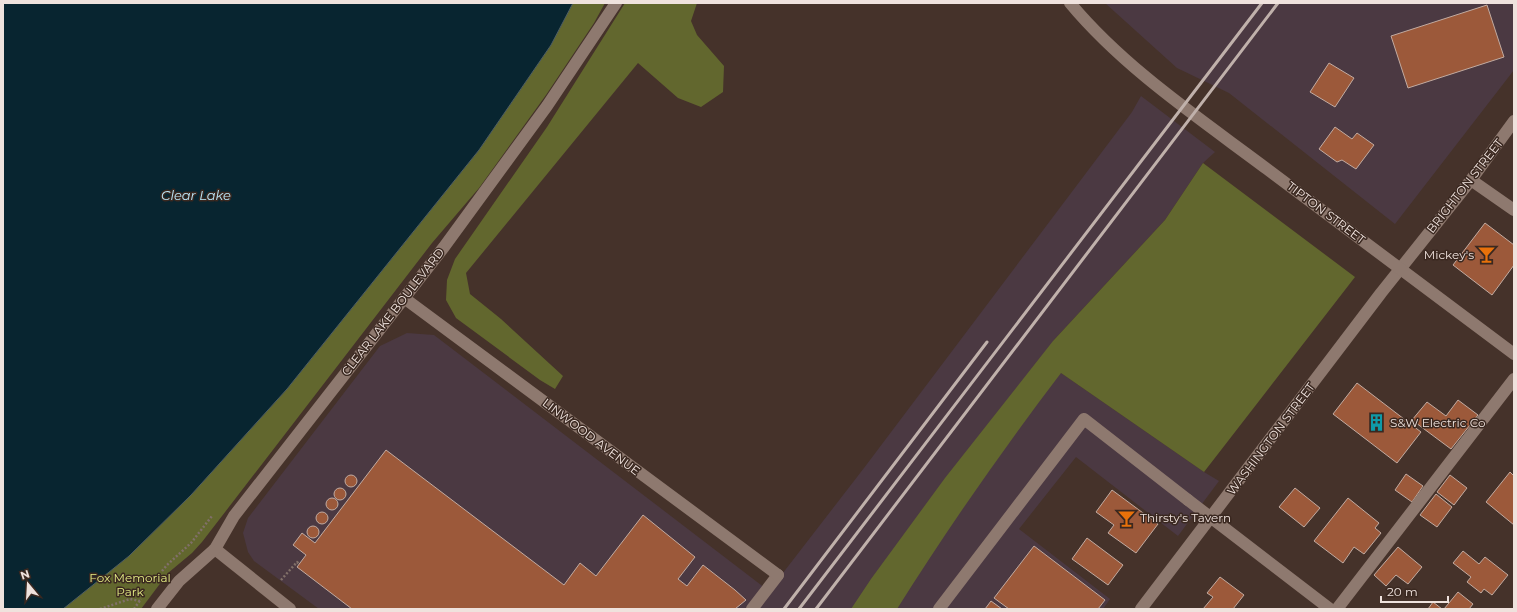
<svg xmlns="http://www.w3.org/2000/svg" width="1517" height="612" viewBox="0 0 1517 612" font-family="Montserrat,sans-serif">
<rect width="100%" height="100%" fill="#45322a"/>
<g fill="#4b3942">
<polygon points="1105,3 1514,3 1514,70 1395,224 1229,93 1177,68"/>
<polygon points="1141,96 1215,152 1203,163 1165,220 1053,341 1061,373 1204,472 1219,481 1178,536 1076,457 1019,529 1110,599 1103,609 319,609 254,561 248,552 243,533 248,518 380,346 407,333 434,335 769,591 864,468 1132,112"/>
</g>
<g fill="#62672e">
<polygon points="573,3 605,3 594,23 546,95 479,188 432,243 202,542 192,553 168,573 141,609 63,609 129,556 191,495 287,389 479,150 551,45"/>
<polygon points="625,3 697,3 691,21 697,35 724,66 723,92 701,107 678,98 638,63 466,273 470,294 501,319 563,376 555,389 540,380 456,318 446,300 447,280 455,259 547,127"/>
<path d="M1203,163L1355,277L1204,472L1061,373C1003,449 948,528 897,609H851L871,579L945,478L1053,341L1165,220Z"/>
</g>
<polygon fill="#082530" stroke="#4d5e64" points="3,3 573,3 551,45 479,150 287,389 191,495 129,556 63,609 3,609"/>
<g fill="#9c593a" stroke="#c2aba1">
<polygon points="1487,5 1504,57 1408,88 1391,36"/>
<polygon points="1329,63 1354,78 1335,107 1310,92"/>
<polygon points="1335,127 1352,139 1357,133 1374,145 1356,169 1342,160 1337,162 1319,149"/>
<polygon points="1485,223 1514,245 1514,265 1492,295 1453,265"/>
<polygon points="1357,383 1421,432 1397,463 1333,414"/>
<polygon points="1458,400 1478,415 1451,449 1412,420 1427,402 1446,416"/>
<polygon points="386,450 564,585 580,563 596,576 643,515 695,557 678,579 687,586 703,565 735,590 746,600 735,609 352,609 297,567 306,555 293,545 302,533 315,543"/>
<polygon points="1510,472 1514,476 1514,525 1486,502"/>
<polygon points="1406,474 1423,486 1412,502 1395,490"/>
<circle cx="351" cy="481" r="6"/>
<polygon points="1450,475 1467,488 1454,505 1437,492"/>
<circle cx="340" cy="494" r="6"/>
<polygon points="1295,488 1320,508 1304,527 1279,507"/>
<polygon points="1112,490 1158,524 1136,553 1108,533 1114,525 1096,512"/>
<polygon points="1436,494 1452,507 1437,527 1420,515"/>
<circle cx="332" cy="504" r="6"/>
<polygon points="1348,498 1379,523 1375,528 1381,533 1364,554 1354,547 1343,563 1314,541"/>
<circle cx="322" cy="518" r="6"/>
<circle cx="313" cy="532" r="6"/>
<polygon points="1087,538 1123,565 1108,585 1072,559"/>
<polygon points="1034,546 1105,600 1098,609 1009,609 994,598"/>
<polygon points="1398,547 1422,567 1408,584 1396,575 1386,586 1374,575"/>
<polygon points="1463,551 1479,564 1485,557 1508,575 1492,595 1484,589 1481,593 1467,582 1471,577 1453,563"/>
<polygon points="1220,577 1244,595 1233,609 1203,609 1213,597 1207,593"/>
<polygon points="1458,592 1473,604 1469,609 1444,609"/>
<polygon points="991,601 1002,609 985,609"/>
<polygon points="1433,602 1442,609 1428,609"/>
</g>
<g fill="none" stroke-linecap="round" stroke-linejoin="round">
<g stroke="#817069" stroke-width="2.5" stroke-dasharray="2 2" stroke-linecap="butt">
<polyline points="162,571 167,565 191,543 212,516"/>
<polyline points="281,580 297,562 299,564"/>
<polyline points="100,609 130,599 140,601"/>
<polyline points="134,609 141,599"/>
</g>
<g stroke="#8e796f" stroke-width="12">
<polyline points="1471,180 1514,210"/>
<polyline points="752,609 778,575"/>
<polyline points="939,609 1084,419 1188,500"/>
<polyline points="1337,609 1514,379"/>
</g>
<g stroke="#8e796f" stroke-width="12">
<polyline points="404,298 778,575"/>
<polyline points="1188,500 1330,609"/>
<polyline points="215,549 290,609"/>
<polyline points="157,609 179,581 215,549 234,516 444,247 547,106 616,3"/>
<polyline points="1141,609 1381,293 1471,180 1514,121"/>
</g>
<path stroke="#8e796f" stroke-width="12" d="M1070,3C1124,68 1199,118 1267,169C1349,230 1431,292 1514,354"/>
<g stroke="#c0b1ab" stroke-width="3">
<polyline points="784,609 987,342"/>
<polyline points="799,609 1262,3"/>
<polyline points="816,609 1278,3"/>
</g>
</g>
<defs>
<symbol id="bar-bare" viewBox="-9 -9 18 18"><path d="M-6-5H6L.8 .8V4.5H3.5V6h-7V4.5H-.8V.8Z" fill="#e8710a" stroke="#3a2820" stroke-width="2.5" paint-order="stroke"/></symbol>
<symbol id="building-bare" viewBox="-9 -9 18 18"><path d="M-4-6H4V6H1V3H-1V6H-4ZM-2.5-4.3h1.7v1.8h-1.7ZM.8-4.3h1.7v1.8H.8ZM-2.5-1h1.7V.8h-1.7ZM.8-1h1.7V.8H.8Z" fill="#0f9aa8" stroke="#3a2820" stroke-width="2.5" paint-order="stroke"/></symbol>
</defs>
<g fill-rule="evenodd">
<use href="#bar-bare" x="1474" y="242" width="25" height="25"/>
<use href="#building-bare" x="1364" y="410" width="25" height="25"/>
<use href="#bar-bare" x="1114" y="506" width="25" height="25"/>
</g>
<g text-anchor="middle" stroke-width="3" stroke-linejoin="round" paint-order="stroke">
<g font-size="12" fill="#efe2dd" stroke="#3a2820">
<text transform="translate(1465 186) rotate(-52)" y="4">BRIGHTON STREET</text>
<text transform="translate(1326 213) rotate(37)" y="4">TIPTON STREET</text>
<text transform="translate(393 312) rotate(-52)" y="4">CLEAR LAKE BOULEVARD</text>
<text transform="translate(591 437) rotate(37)" y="4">LINWOOD AVENUE</text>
<text transform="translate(1271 439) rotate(-53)" y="4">WASHINGTON STREET</text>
</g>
<g font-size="12" fill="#efe2dd" stroke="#3a2820" text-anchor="start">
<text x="1474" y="259" text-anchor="end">Mickey's</text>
<text x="1390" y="427">S&amp;W Electric Co</text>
<text x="1140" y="522">Thirsty's Tavern</text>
</g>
<g font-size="12" fill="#e3ec84" stroke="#3a2820">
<text x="130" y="582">Fox Memorial<tspan x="130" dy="14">Park</tspan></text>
</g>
<g font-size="13" font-style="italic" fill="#bde9fb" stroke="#3a2820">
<text x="196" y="200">Clear Lake</text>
</g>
</g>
<rect width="1517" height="612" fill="none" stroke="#efe2dd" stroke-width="8"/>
<g transform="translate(28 584) rotate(342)" stroke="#3a2820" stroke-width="3" paint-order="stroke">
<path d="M0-3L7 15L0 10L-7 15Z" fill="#efe2dd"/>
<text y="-6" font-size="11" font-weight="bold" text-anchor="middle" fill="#efe2dd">N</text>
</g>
<path d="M1381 596v6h67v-6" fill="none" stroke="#efe2dd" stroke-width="2"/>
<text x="1387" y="596" font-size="12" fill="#efe2dd" stroke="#3a2820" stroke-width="3" paint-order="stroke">20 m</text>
</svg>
